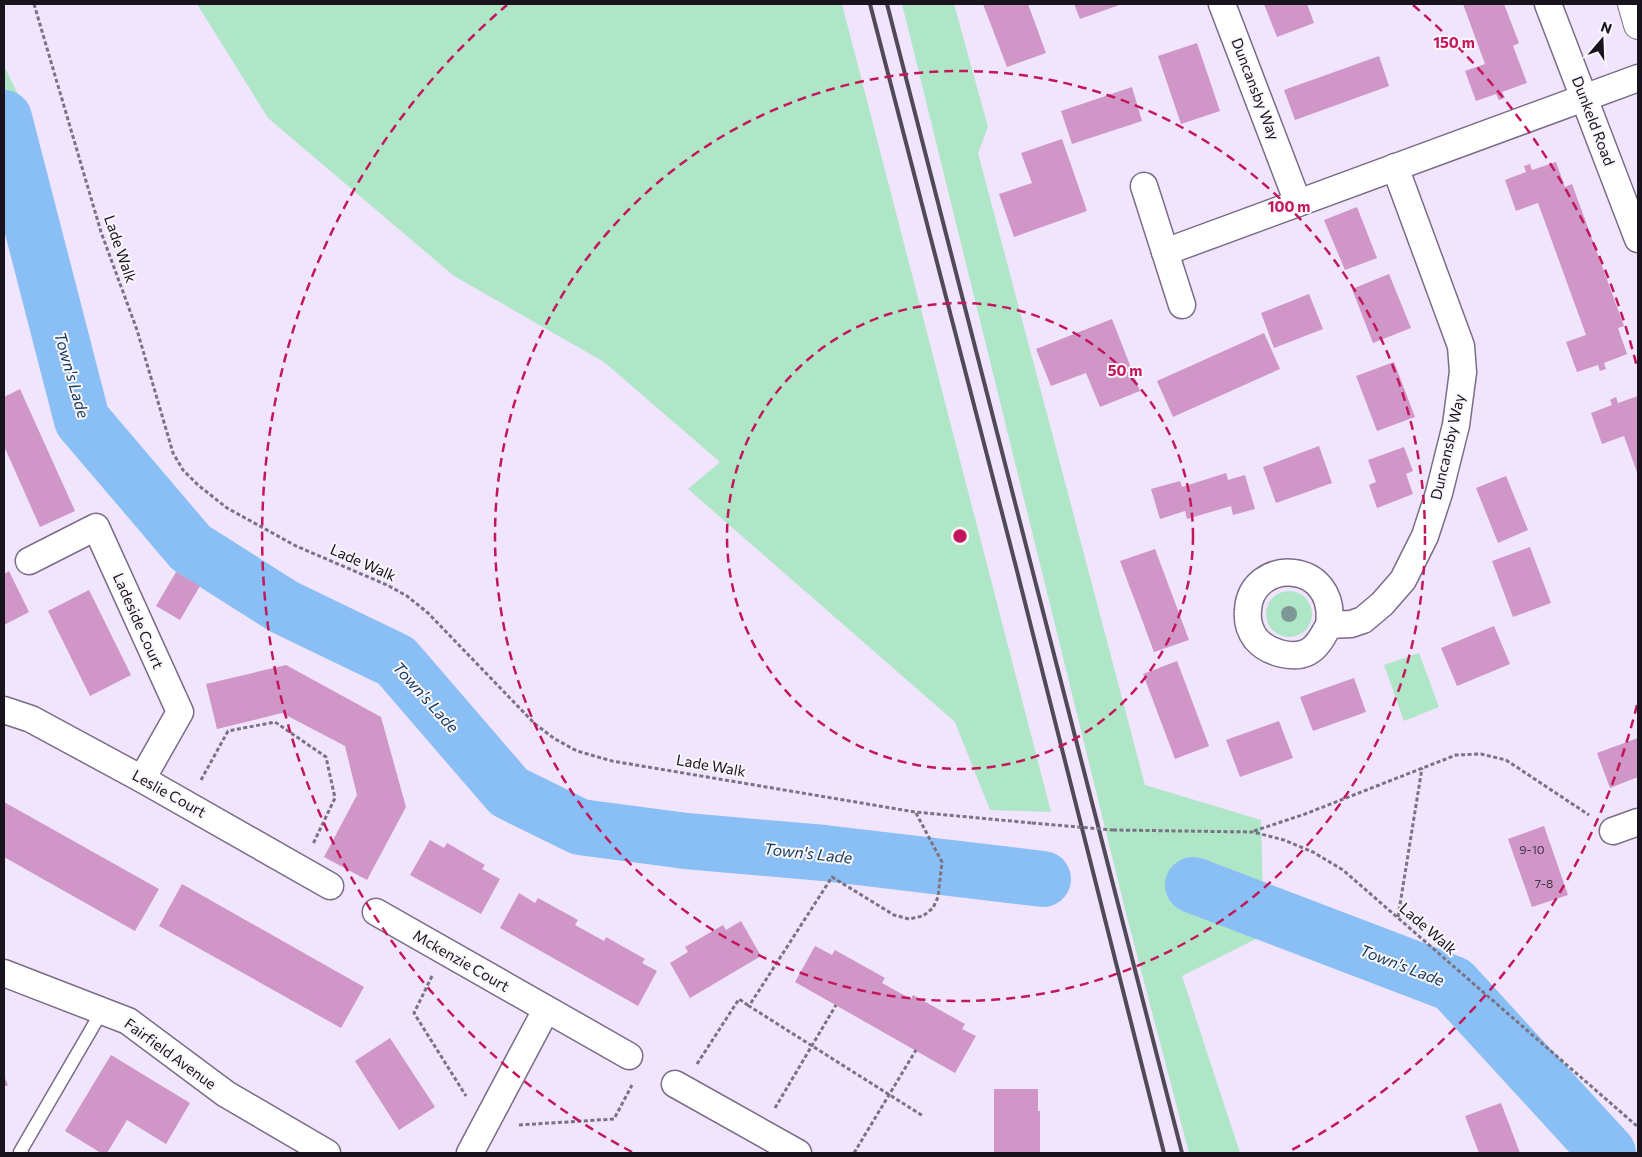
<svg xmlns="http://www.w3.org/2000/svg" width="1642" height="1157" viewBox="0 0 1642 1157" font-family="Commissioner,sans-serif">
<rect width="100%" height="100%" fill="#f0e5fd"/>
<g fill="#aee6c7">
<polygon points="197,4 842,4 1051,812 990,810 955,722 688,489 720,462 604,362 454,276 268,118"/>
<polygon points="902,4 954,4 988,127 978,153 1145,785 1261,820 1264,935 1182,976 1240,1153 1189,1153 1126,913"/>
<polygon points="4,66 33,125 4,128"/>
<circle cx="1289" cy="614" r="23"/>
<polygon points="1419,653 1439,707 1404,721 1384,665"/>
</g>
<g fill="none" stroke-linecap="round" stroke-linejoin="round">
<g stroke="#89bff4" stroke-width="56">
<polyline points="4,118 82,420 191,548 284,607 396,661 509,792 580,827 686,841 824,853 1043,879"/>
<polyline points="1193,885 1453,984 1608,1153"/>
</g>
</g>
<g fill="#cf96c7">
<polygon points="983,4 1028,4 1046,53 1007,67"/>
<polygon points="1074,4 1122,4 1080,19"/>
<polygon points="1264,4 1307,4 1314,23 1277,37"/>
<polygon points="1463,4 1504,4 1519,43 1513,46 1527,83 1502,92 1505,98 1499,100 1496,94 1476,101 1465,71 1485,64"/>
<polygon points="1197,43 1220,111 1181,124 1158,56"/>
<polygon points="1379,56 1389,86 1295,120 1284,90"/>
<polygon points="1132,87 1142,121 1072,144 1061,111"/>
<polygon points="1062,139 1087,211 1014,237 999,194 1032,183 1021,153"/>
<polygon points="1556,162 1565,187 1572,184 1624,326 1618,328 1627,354 1604,363 1606,369 1600,371 1598,365 1577,372 1566,342 1586,335 1538,203 1516,211 1505,180 1526,172 1524,166 1530,164 1532,170"/>
<polygon points="1357,207 1377,258 1345,270 1324,220"/>
<polygon points="1389,274 1411,328 1373,343 1352,289"/>
<polygon points="1309,294 1323,329 1274,348 1261,313"/>
<polygon points="1112,319 1140,391 1100,407 1086,373 1051,386 1036,349"/>
<polygon points="1264,333 1280,369 1173,417 1157,381"/>
<polygon points="1394,362 1415,417 1377,431 1356,376"/>
<polygon points="20,389 75,511 40,527 4,446 4,397"/>
<polygon points="1638,396 1638,475 1624,436 1602,444 1591,413 1612,405 1610,400 1616,397 1618,403"/>
<polygon points="1319,446 1332,483 1276,503 1263,467"/>
<polygon points="1404,447 1413,471 1406,474 1413,494 1377,508 1369,485 1376,482 1368,460"/>
<polygon points="1226,473 1228,480 1245,475 1255,509 1233,515 1231,506 1187,519 1185,511 1160,519 1151,489 1180,481 1182,487"/>
<polygon points="1506,476 1528,530 1498,543 1476,488"/>
<polygon points="1530,547 1551,603 1513,617 1492,561"/>
<polygon points="1155,549 1189,640 1154,652 1120,561"/>
<polygon points="9,571 29,612 4,625 4,574"/>
<polygon points="176,572 200,586 180,620 156,606"/>
<polygon points="89,590 131,675 90,696 48,611"/>
<polygon points="1494,626 1510,664 1457,686 1441,648"/>
<polygon points="1177,661 1209,746 1175,759 1143,674"/>
<polygon points="286,665 381,717 406,807 367,880 324,857 357,795 345,746 282,713 217,729 206,684"/>
<polygon points="1354,678 1366,712 1313,731 1300,697"/>
<polygon points="1279,721 1293,758 1240,777 1226,740"/>
<polygon points="1638,738 1638,777 1610,788 1597,753"/>
<polygon points="4,802 159,889 135,931 4,857"/>
<polygon points="1544,826 1568,895 1532,907 1508,839"/>
<polygon points="430,840 444,848 447,843 485,865 482,869 500,879 481,914 410,875"/>
<polygon points="182,884 364,987 341,1028 159,926"/>
<polygon points="519,893 535,903 538,898 578,920 575,925 604,941 606,937 645,959 642,963 657,971 638,1006 500,928"/>
<polygon points="741,921 761,956 690,998 670,963 688,952 685,947 723,925 726,930"/>
<polygon points="815,946 832,955 835,950 885,978 882,983 911,999 913,995 965,1024 962,1029 976,1036 955,1073 795,982"/>
<polygon points="390,1038 435,1107 399,1130 355,1061"/>
<polygon points="111,1055 190,1103 166,1144 127,1120 107,1153 101,1153 65,1131"/>
<polygon points="4,1076 8,1085 4,1087"/>
<polygon points="994,1089 1038,1089 1038,1111 1040,1111 1040,1153 994,1153"/>
<polygon points="1501,1103 1520,1153 1479,1153 1465,1116"/>
</g>
<g fill="none" stroke-linecap="round" stroke-linejoin="round">
<defs>
<polyline id="service" points="22,1153 20,1152 102,1011"/>
<g id="minor">
<polyline points="1222,4 1298,203"/>
<polyline points="1548,4 1638,239"/>
<polyline points="1144,186 1182,305"/>
<polyline points="1165,252 1638,78"/>
<polyline points="29,561 96,527 180,712 142,779"/>
<path d="M1329,625C1338,559 1251,557 1248,610C1247,620 1249,630 1256,639C1267,652 1292,660 1308,652C1318,647 1324,634 1329,625L1351,624L1363,620L1382,604L1403,580L1425,536L1439,493L1456,425L1463,372L1461,346L1395,167"/>
<polyline points="4,710 31,719 142,779 330,886"/>
<polyline points="1613,831 1638,822"/>
<polyline points="376,912 629,1056"/>
<polyline points="4,973 128,1021 226,1094 327,1153"/>
<polyline points="675,1084 798,1153"/>
<polyline points="470,1153 546,1010"/>
</g>
<polyline id="primary" points="1632,4 1638,25"/>
</defs>
<use href="#service" stroke="#7a6d87" stroke-width="15"/>
<use href="#minor" stroke="#7a6d87" stroke-width="29"/>
<use href="#primary" stroke="#7a6d87" stroke-width="30"/>
<g stroke="#7a7383" stroke-width="3" stroke-dasharray="4 2.5" stroke-linecap="butt">
<polyline points="34,4 101,232 137,330 173,453 183,470 198,485 227,508 296,546 387,585 407,596 428,613 535,724 555,739 577,751 612,761 915,812 1032,823"/>
<polyline points="201,780 228,731 275,722 326,757 335,798 313,844"/>
<polyline points="916,813 942,862 938,897 933,908 923,916 909,919 894,915 832,877 749,1006 923,1116"/>
<polyline points="1113,830 1253,832 1284,840 1313,852 1343,870 1638,1127"/>
<polyline points="1254,831 1305,814 1456,755 1481,754 1506,760 1589,815"/>
<polyline points="1398,917 1422,768"/>
<polyline points="432,976 414,1013 466,1096"/>
<polyline points="697,1064 739,999 749,1006"/>
<polyline points="775,1108 836,1005"/>
<polyline points="519,1125 614,1119 632,1085"/>
<polyline points="854,1153 916,1050"/>
</g>
<use href="#service" stroke="#fff" stroke-width="12"/>
<use href="#minor" stroke="#fff" stroke-width="26"/>
<use href="#primary" stroke="#fff" stroke-width="28"/>
<g stroke="#504957" stroke-width="4">
<polyline points="870,4 1015,563 1164,1153"/>
<polyline points="887,4 1182,1153"/>
</g>
<polyline stroke="#7a7383" stroke-width="3" stroke-dasharray="4 2.5" stroke-linecap="butt" points="1032,823 1113,830"/>
</g>
<circle fill="#7e9995" cx="1289" cy="614" r="8"/>
<g fill="none" stroke="#c2185b" stroke-width="2.5" stroke-dasharray="9 6">
<circle cx="960" cy="536" r="233"/>
<circle cx="960" cy="536" r="465"/>
<path d="M1637 705A698 698 0 0 1 1288 1152M632 1152A698 698 0 0 1 507 5M1413 5A698 698 0 0 1 1637 367"/>
</g>
<g text-anchor="middle" stroke-width="4" stroke-linejoin="round" paint-order="stroke">
<g font-size="12" fill="#463448">
<text x="1532" y="854">9-10</text>
<text x="1544" y="888">7-8</text>
</g>
<g font-size="15" fill="#18131d" stroke="#f9f6fc">
<text transform="translate(1255 89) rotate(69)" y="5">Duncansby Way</text>
<text transform="translate(1593 121) rotate(69)" y="5">Dunkeld Road</text>
<text transform="translate(120 249) rotate(71)" y="5">Lade Walk</text>
<text transform="translate(1448 447) rotate(-77)" y="5">Duncansby Way</text>
<text transform="translate(363 563) rotate(24)" y="5">Lade Walk</text>
<text transform="translate(138 621) rotate(66)" y="5">Ladeside Court</text>
<text transform="translate(711 766) rotate(10)" y="5">Lade Walk</text>
<text transform="translate(169 794) rotate(29)" y="5">Leslie Court</text>
<text transform="translate(1428 929) rotate(41)" y="5">Lade Walk</text>
<text transform="translate(461 961) rotate(30)" y="5">Mckenzie Court</text>
<text transform="translate(170 1054) rotate(36)" y="5">Fairfield Avenue</text>
</g>
<g font-size="16" font-style="italic" fill="#11385b" stroke="#f9f6fc">
<text transform="translate(72 375) rotate(74)" y="6">Town's Lade</text>
<text transform="translate(426 697) rotate(48)" y="6">Town's Lade</text>
<text transform="translate(808 853) rotate(6)" y="6">Town's Lade</text>
<text transform="translate(1402 965) rotate(21)" y="6">Town's Lade</text>
</g>
</g>
<circle cx="960" cy="536" r="8" fill="#c2185b" stroke="#f9f6fc" stroke-width="2.5"/>
<g font-size="15" text-anchor="middle" font-weight="bold" fill="#c2185b" stroke="#f9f6fc" stroke-width="4" stroke-linejoin="round" paint-order="stroke">
<text x="1454" y="48">150 m</text>
<text x="1289" y="212">100 m</text>
<text x="1125" y="376">50 m</text>
</g>
<rect width="1642" height="1157" fill="none" stroke="#18131d" stroke-width="10"/>
<g transform="translate(1602 40) rotate(19)" stroke="#f9f6fc" stroke-width="4" paint-order="stroke">
<path d="M0-4L9 19L0 12L-9 19Z" fill="#18131d"/>
<text y="-8" font-size="14" font-weight="bold" text-anchor="middle" fill="#18131d">N</text>
</g>
</svg>
